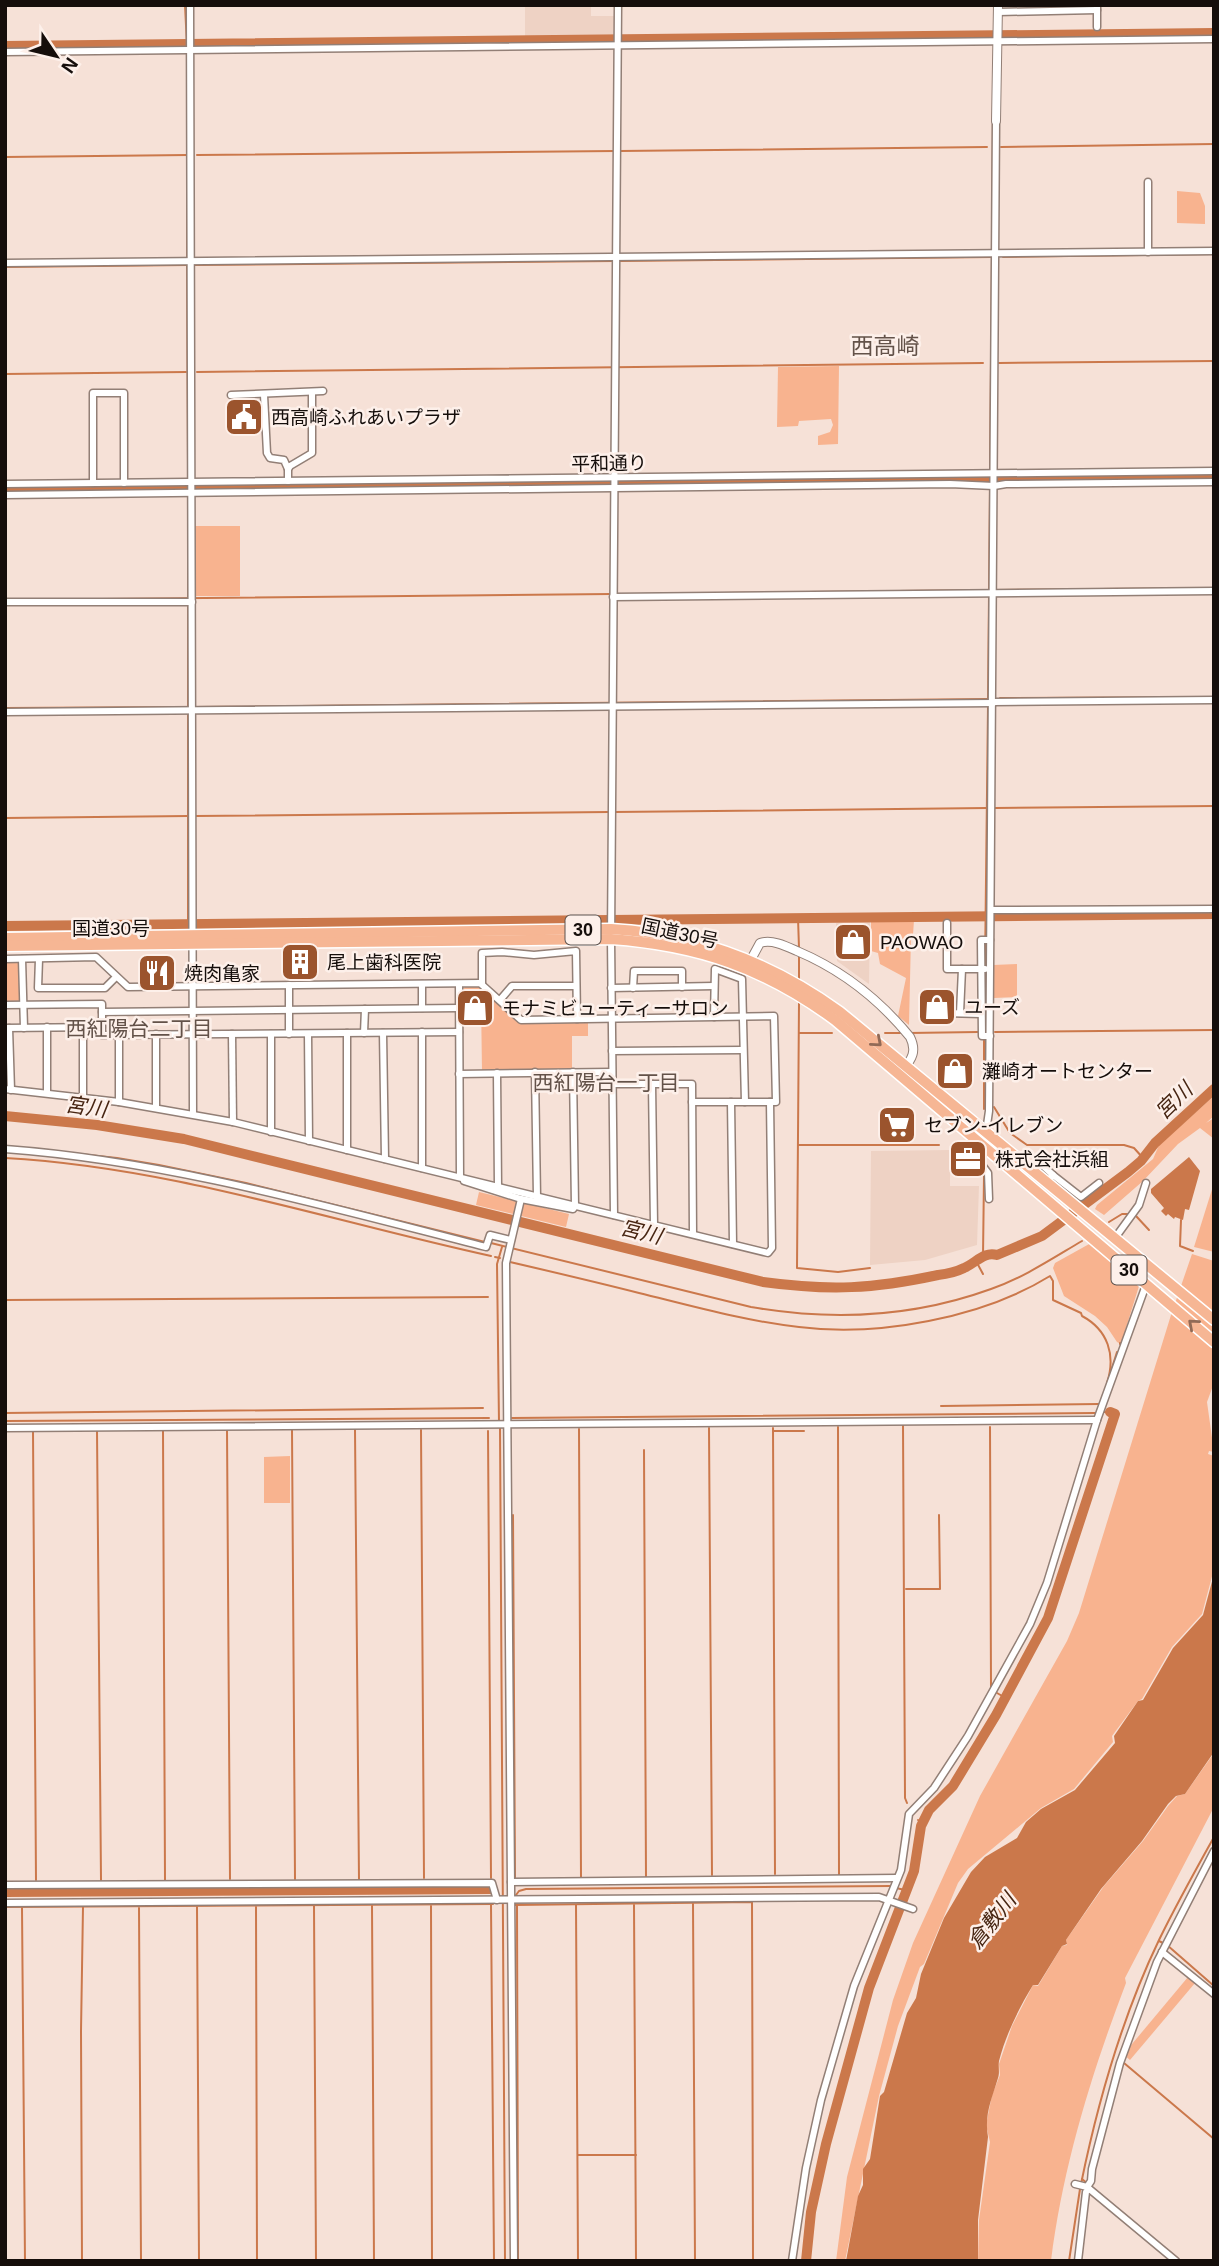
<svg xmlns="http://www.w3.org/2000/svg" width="1219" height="2266" viewBox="0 0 1219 2266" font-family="Arial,'Noto Sans JP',sans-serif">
<rect width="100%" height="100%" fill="#f6e1d7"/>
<g fill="#eed2c4">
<polygon points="525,5 591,5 591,16 616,16 615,36 525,36"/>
<polygon points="870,922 869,984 837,961 836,923"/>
<polygon points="950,1150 950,1186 979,1186 977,1245 925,1260 870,1265 871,1151"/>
</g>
<g fill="#f8b38f">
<polygon points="1177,191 1200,193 1205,206 1205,224 1177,223"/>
<polygon points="839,366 838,444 818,445 818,436 830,432 833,425 831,419 799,421 798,426 777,427 778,367"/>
<rect x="195" y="526" width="45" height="70"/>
<polygon points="871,920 914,920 913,935 911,936 909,1025 898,1016 906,978 880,964 878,953 871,951"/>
<polygon points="5,963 20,963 21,1003 5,1003"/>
<polygon points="1017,964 1017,997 994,998 993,965"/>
<polygon points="481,986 519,1022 588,1021 588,1036 572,1036 572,1070 482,1071 481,1000 461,1000 461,991 465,987"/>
<polygon points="1214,1096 1214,1116 1206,1123 1214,1118 1214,1139 1200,1128 1178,1144 1143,1181 1104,1215 1095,1209 1097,1205 1153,1159 1159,1145"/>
<polygon points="1214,1183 1214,1252 1194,1247"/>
<polygon points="479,1192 569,1214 566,1227 476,1205"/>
<polygon points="1091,1243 1139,1286 1121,1344 1117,1342 1107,1327 1095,1316 1064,1296 1053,1268 1055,1263"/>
<polygon points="1192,1254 1214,1261 1214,1383 1207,1402 1214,1452 1209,1451 1208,1454 1214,1456 1214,1569 1202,1614 1172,1647 1142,1699 1138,1701 1112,1736 1113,1742 1074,1789 1041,1808 968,1869 958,1883 924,1964 920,1967 898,2026 879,2096 845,2261 836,2261 847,2177 893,2000 913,1943 980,1796 1067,1641 1079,1613 1171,1315"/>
<polygon points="290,1456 290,1503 264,1503 264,1457"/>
<path d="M1214,1753V1807L1125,1978L1126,1983C1092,2072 1063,2165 1051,2261H978L979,2220L990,2142L986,2125L992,2095L1000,2075L999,2064L1012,2026L1033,1985L1038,1986L1062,1946L1067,1945L1066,1940L1104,1886L1143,1841L1168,1806L1177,1796L1185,1794Z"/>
<polygon points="1188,1977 1195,1983 1130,2060 1124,2055 1127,2050"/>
</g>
<g fill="#cb784b">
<polygon points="1189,1157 1200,1171 1189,1210 1185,1209 1183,1220 1175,1217 1174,1219 1168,1214 1166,1216 1161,1211 1164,1208 1151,1193 1151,1189"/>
<path d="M1214,1574V1752L1185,1794L1176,1796L1168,1804L1142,1841L1101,1889L1066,1940L1067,1944L1062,1946L1038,1985H1033C1019,2008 1006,2034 999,2061C998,2067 1000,2072 998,2078C992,2098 984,2115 988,2137L978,2220V2261H846L858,2196L863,2185V2169L870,2159L880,2096L884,2092L907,2013L916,1998L921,1974L944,1918L971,1872L985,1857L1017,1838L1026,1822L1041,1809L1075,1790L1115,1743L1114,1736L1138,1701L1143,1700L1173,1648L1203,1615Z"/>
</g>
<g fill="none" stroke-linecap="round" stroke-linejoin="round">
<g stroke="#cb784b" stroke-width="2">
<polyline points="185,5 187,46"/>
<polyline points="994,18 994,5"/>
<polyline points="187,52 187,260"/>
<polyline points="1001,147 1214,144"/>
<polyline points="620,151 987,147"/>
<polyline points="197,155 615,151"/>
<polyline points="5,157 188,155"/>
<polyline points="992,249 993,122"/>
<polyline points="1003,257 1214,254"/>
<polyline points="620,261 992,257"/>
<polyline points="187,265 188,463"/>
<polyline points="193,265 614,261"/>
<polyline points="5,267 187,265"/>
<polyline points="999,363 1214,361"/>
<polyline points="197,372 983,363"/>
<polyline points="5,374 186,372"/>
<polyline points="990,470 992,255"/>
<polyline points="188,496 188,599"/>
<polyline points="997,590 1214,588"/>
<polyline points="641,594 989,590"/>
<polyline points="102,599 611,594"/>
<polyline points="1000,698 1214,697"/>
<polyline points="988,701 990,489"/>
<polyline points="188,707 188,604"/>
<polyline points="196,707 987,699"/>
<polyline points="5,708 188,707"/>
<polyline points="188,713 188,924"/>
<polyline points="995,808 1214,806"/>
<polyline points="614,812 987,808"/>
<polyline points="195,816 609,812"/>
<polyline points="5,818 188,816"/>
<polyline points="798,918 799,948"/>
<polyline points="799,957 799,980"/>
<polyline points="985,967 988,706"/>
<polyline points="799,1003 797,1268 838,1272 870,1268"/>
<polyline points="985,1009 985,972"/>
<polyline points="995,1032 1214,1030"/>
<polyline points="799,1033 832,1033"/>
<polyline points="885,1033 900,1033"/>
<polyline points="909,1033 978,1032"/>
<polyline points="994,1107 1010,1133 1027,1145 1124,1145 1134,1148 1143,1158"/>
<polyline points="984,1109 984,1039"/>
<polyline points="798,1145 939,1145"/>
<polyline points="5,1146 117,1158 159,1165 246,1183 485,1242"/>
<path d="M5,1158C171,1167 330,1221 491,1256"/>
<polyline points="1136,1216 1149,1230"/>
<polyline points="1181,1220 1180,1246 1193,1251"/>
<polyline points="1109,1222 1122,1214 1129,1214"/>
<path d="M491,1243L751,1307C831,1321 914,1317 991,1289C1023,1278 1053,1258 1082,1241"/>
<polyline points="983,1256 984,1176"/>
<polyline points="495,1257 500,1258"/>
<polyline points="976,1261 983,1274"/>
<path d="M510,1262C553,1272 596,1282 639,1293C692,1306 745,1321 799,1327C878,1337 982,1318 1050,1276L1053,1281V1300L1081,1313L1082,1316C1108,1330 1116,1355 1107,1383"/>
<polyline points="5,1300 488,1297"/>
<polyline points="1120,1344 1120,1343"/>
<polyline points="1111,1371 1117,1352"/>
<polyline points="941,1406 1099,1404"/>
<polyline points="1104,1412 1110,1412"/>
<polyline points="5,1413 483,1408"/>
<polyline points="512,1418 1095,1413"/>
<polyline points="5,1421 489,1418"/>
<polyline points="499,1423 497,1264 502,1247"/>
<polyline points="903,1425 905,1798 907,1803"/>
<polyline points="838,1427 839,1875"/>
<polyline points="990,1427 991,1687"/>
<polyline points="500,1428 505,2261"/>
<polyline points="709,1428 712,1875"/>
<polyline points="773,1428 775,1874"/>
<polyline points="579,1429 581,1877"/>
<polyline points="227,1430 230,1879"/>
<polyline points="292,1430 295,1879"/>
<polyline points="355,1430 359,1880"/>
<polyline points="421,1430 424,1878"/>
<polyline points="33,1431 36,1880"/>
<polyline points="97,1431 101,1880"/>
<polyline points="163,1431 165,1880"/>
<polyline points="488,1431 491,1878"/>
<polyline points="773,1431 804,1431"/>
<polyline points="644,1450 646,1877"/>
<polyline points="513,1515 515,1879"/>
<polyline points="906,1589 940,1589 939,1515"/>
<polyline points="997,1693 1004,1697"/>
<polyline points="918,1820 923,1823"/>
<polyline points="424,1888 424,1889"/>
<polyline points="896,1888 905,1890"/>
<polyline points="101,1889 101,1891"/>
<polyline points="165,1889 165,1891"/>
<polyline points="295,1890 295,1888"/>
<polyline points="230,1891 230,1888"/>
<polyline points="36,1892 36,1889"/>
<polyline points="516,1895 519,1891 526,1889 891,1886"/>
<polyline points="693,1904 695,2261"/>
<polyline points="491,1905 494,2261"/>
<polyline points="515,1905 752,1902 753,2261"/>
<polyline points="576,1905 578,2261"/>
<polyline points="634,1905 636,2261"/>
<polyline points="314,1906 316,2261"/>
<polyline points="372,1906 374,2261"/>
<polyline points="431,1906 432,2261"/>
<polyline points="517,1906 518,2261"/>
<polyline points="5,1907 493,1904"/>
<polyline points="197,1907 199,2261"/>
<polyline points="256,1907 257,2261"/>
<polyline points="22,1908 25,2261"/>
<polyline points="139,1908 141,2261"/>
<polyline points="1159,1941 1167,1945 1214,1986"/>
<polyline points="1124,2063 1214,2139"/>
<polyline points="578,2155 636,2155"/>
<polyline points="1082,2179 1174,2256"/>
<path d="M1081,2184C1098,2101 1122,2017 1159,1940C1176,1905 1195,1871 1214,1837"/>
<polyline points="82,2261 81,2031 83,1907"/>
<polyline points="1069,2261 1080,2189"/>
</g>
<g stroke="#cb784b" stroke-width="10">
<polyline points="5,46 1214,33"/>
<polyline points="5,489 1214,477"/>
<polyline points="5,926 1214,914"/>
<path d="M5,1116L97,1125L184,1139L763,1282C830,1291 873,1289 938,1275C947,1274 956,1272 964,1268C976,1263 984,1251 997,1255L1042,1236L1128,1172L1141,1161L1155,1143L1214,1089"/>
<polyline points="5,1892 491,1889"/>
<polyline points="806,2261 811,2212 826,2144 869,1988 914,1871 921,1826 929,1810 953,1786 996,1715 1048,1618 1115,1414 1110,1412"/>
</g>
<defs>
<g id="minor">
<polyline points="190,5 193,1114"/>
<polyline points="998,12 1097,10"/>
<polyline points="1097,27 1097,5"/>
<polyline points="5,52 1214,39"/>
<polyline points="1148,252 1148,182"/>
<polyline points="5,263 1214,251"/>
<polyline points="231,395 323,391"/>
<polyline points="264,395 267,453 270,458 284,460 288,469"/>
<polyline points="288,481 288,469 290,466 312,453 312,393"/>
<polyline points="93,483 93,393 124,393 124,483"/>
<polyline points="5,484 1214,471"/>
<polyline points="5,495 950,484 994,486 1006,484 1214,482"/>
<polyline points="613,597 1214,591"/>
<polyline points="5,602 192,602"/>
<polyline points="993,702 1214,700"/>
<polyline points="5,712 993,703"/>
<polyline points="991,910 1214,909"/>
<polyline points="947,923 947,969 985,969"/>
<polyline points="5,959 96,957 128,987 480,983 521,1020 774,1016 776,1102 692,1102"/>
<polyline points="22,959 24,1028"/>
<polyline points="39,959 38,988 105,988 116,977"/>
<polyline points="459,984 460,1177"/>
<polyline points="482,984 482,953 502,952 534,955 576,951 577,1019"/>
<polyline points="611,988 714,986"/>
<polyline points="633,988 634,971 682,971 682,987"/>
<polyline points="500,1000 512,986 576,986"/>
<polyline points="5,1005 102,1004 102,1035 459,1032"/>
<polyline points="422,1008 422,984"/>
<polyline points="102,1012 459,1008"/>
<polyline points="944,1013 981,1014"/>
<polyline points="960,1013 962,969"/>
<polyline points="714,1017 715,969 742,979 745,1102"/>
<polyline points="83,1027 83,1097"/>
<polyline points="5,1028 102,1027"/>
<polyline points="9,1028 11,1090"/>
<polyline points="422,1032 422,1168"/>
<polyline points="364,1033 365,1009"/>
<polyline points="383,1033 385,1159"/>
<polyline points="156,1034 156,1107"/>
<polyline points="232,1034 233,1122"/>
<polyline points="271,1034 271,1132"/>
<polyline points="289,1034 289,985"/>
<polyline points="308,1034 309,1141"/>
<polyline points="119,1035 119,1102"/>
<polyline points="990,1036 982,1036 981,940 990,940"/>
<polyline points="612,1051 743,1050"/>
<polyline points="535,1072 537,1197"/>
<polyline points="497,1073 498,1187"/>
<polyline points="459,1074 612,1072"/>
<polyline points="612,1084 692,1084 693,1234"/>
<polyline points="652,1084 654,1225"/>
<polyline points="5,1089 119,1102 233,1122 768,1253 772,1248 770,1102"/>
<polyline points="47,1093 47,1027"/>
<polyline points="731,1102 733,1244"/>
<path d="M5,1149C168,1161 328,1207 486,1247L490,1235L511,1240"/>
<polyline points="347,1150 347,1033"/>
<polyline points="1041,1164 1053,1175"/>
<polyline points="464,1181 521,1199 573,1209 575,1206 573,1072"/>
<polyline points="1046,1183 1053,1175 1081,1197 1099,1183"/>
<polyline points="989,1199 988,1173 979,1161 983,1153 989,1111 996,121"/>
<polyline points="614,1215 611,939 618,5"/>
<polyline points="1115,1238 1139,1205 1146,1183"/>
<polyline points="5,1428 1097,1420"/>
<polyline points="511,1882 897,1878"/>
<polyline points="5,1885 492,1883 497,1900"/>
<polyline points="5,1903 879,1897 913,1909"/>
<polyline points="1162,1952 1214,1994"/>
<polyline points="1075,2184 1087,2187 1176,2261"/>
<polyline points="1087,2187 1091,2181 1092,2169 1120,2063 1157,1962 1214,1851"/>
<polyline points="514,2261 506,1263 521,1199"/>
<polyline points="792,2261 806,2168 821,2100 854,1986 901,1870 909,1814 934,1788 968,1736 1030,1624 1047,1583 1097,1420 1146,1285"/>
<polyline points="1078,2261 1086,2192 1089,2189"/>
</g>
<g id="tertiary">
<polyline points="996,121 998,5"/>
<path d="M748,965L760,943C772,939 786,946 797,951C842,970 879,999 910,1037C917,1051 912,1059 903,1070"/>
</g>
<g id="trunk">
<path d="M5,938L611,929C697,934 771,962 840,1012L1214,1320"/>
<path d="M5,946L611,939C697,945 765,968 835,1020L1214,1342"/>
</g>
</defs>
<use href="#minor" stroke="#927f76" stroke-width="9"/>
<use href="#tertiary" stroke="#927f76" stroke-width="10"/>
<use href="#trunk" stroke="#fff" stroke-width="13"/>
<use href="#minor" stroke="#fff" stroke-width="6"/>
<use href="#tertiary" stroke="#fff" stroke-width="8"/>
<use href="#trunk" stroke="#f6b694" stroke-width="10"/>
</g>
<defs><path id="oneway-chevron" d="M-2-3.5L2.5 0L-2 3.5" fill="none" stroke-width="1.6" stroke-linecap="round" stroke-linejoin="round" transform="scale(1.75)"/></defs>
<g stroke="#916a56">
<use href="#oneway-chevron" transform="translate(877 1042) rotate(41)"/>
<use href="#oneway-chevron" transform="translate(1193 1324) rotate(-139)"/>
</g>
<defs>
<symbol id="civic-square" viewBox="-11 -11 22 22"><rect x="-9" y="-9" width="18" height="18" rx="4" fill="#9b542d" stroke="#fdf0ea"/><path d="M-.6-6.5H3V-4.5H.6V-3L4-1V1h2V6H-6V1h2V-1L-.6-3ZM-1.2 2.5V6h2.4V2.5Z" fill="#fff"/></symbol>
<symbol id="shop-square" viewBox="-11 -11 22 22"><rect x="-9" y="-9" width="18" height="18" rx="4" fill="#9b542d" stroke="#fdf0ea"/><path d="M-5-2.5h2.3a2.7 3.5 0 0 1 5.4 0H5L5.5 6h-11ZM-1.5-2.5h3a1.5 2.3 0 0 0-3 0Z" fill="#fff"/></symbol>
<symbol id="building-square" viewBox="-11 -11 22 22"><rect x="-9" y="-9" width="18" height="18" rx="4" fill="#9b542d" stroke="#fdf0ea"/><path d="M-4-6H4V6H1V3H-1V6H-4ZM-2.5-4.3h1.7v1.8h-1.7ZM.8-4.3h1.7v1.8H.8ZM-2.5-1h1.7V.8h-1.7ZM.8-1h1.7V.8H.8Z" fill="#fff"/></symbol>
<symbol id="restaurant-square" viewBox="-11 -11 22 22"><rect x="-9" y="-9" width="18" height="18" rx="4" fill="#9b542d" stroke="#fdf0ea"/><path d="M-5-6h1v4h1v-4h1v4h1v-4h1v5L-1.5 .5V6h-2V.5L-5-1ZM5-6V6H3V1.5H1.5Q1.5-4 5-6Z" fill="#fff"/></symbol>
<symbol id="supermarket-square" viewBox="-11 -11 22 22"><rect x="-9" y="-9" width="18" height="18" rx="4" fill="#9b542d" stroke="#fdf0ea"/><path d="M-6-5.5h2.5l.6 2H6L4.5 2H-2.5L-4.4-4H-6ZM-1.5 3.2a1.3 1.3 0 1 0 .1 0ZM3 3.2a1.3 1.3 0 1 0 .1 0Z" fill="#fff"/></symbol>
<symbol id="office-square" viewBox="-11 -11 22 22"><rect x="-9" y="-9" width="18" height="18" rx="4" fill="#9b542d" stroke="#fdf0ea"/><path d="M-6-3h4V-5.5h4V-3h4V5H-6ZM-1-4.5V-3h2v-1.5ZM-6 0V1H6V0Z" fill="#fff"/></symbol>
</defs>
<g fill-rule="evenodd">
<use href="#civic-square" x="222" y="395" width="44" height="44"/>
<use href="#shop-square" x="831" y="920" width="44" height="44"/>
<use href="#building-square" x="278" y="940" width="44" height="44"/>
<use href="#restaurant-square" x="135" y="951" width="44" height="44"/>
<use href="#shop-square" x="915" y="985" width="44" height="44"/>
<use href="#shop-square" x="453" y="986" width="44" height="44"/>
<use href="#shop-square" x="933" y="1049" width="44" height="44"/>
<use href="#supermarket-square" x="875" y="1103" width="44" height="44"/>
<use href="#office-square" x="946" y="1137" width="44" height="44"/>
</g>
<g text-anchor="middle" stroke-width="5" stroke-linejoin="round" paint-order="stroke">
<g fill="#fdf0ea" stroke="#5b524e" stroke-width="2">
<rect x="565.5" y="915.5" width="35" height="29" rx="5"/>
<rect x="1111.5" y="1255.5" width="35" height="29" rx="5"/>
</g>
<g font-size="18" font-weight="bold" fill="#150e0b">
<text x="583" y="936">30</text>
<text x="1129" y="1276">30</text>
</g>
<g font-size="19" fill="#150e0b" stroke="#fdf0ea" text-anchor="start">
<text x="271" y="424">西高崎ふれあいプラザ</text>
<text x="880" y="949">PAOWAO</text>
<text x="327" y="969">尾上歯科医院</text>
<text x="184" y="980">焼肉亀家</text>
<text x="964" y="1014">ユーズ</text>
<text x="502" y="1015">モナミビューティーサロン</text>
<text x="982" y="1078">灘崎オートセンター</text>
<text x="924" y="1132">セブン-イレブン</text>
<text x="995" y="1166">株式会社浜組</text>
</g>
<g font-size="19" fill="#150e0b" stroke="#fdf0ea">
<text transform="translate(609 463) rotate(-1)" y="7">平和通り</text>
<text x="111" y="935">国道30号</text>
<text transform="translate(680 933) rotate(12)" y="7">国道30号</text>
</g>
<g font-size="21" fill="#635249" stroke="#fdf0ea">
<text x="139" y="1036">西紅陽台二丁目</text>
<text x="606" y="1090">西紅陽台一丁目</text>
</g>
<g font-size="21" font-style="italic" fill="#482613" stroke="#fdf0ea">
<text transform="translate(1174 1101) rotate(-44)" y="7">宮川</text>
<text transform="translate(86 1107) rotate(8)" y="7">宮川</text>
<text transform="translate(641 1232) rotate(14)" y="7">宮川</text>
<text transform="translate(992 1921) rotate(-52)" y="7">倉敷川</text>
</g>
<g font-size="23" fill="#635249" stroke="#fdf0ea">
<text x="885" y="354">西高崎</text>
</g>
</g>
<rect width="1219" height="2266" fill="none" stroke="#150e0b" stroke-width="14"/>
<g transform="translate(56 56) rotate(125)" stroke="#fdf0ea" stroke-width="5" paint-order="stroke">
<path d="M0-5L12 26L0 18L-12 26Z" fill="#150e0b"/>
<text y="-10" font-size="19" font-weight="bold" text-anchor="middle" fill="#150e0b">N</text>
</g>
</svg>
